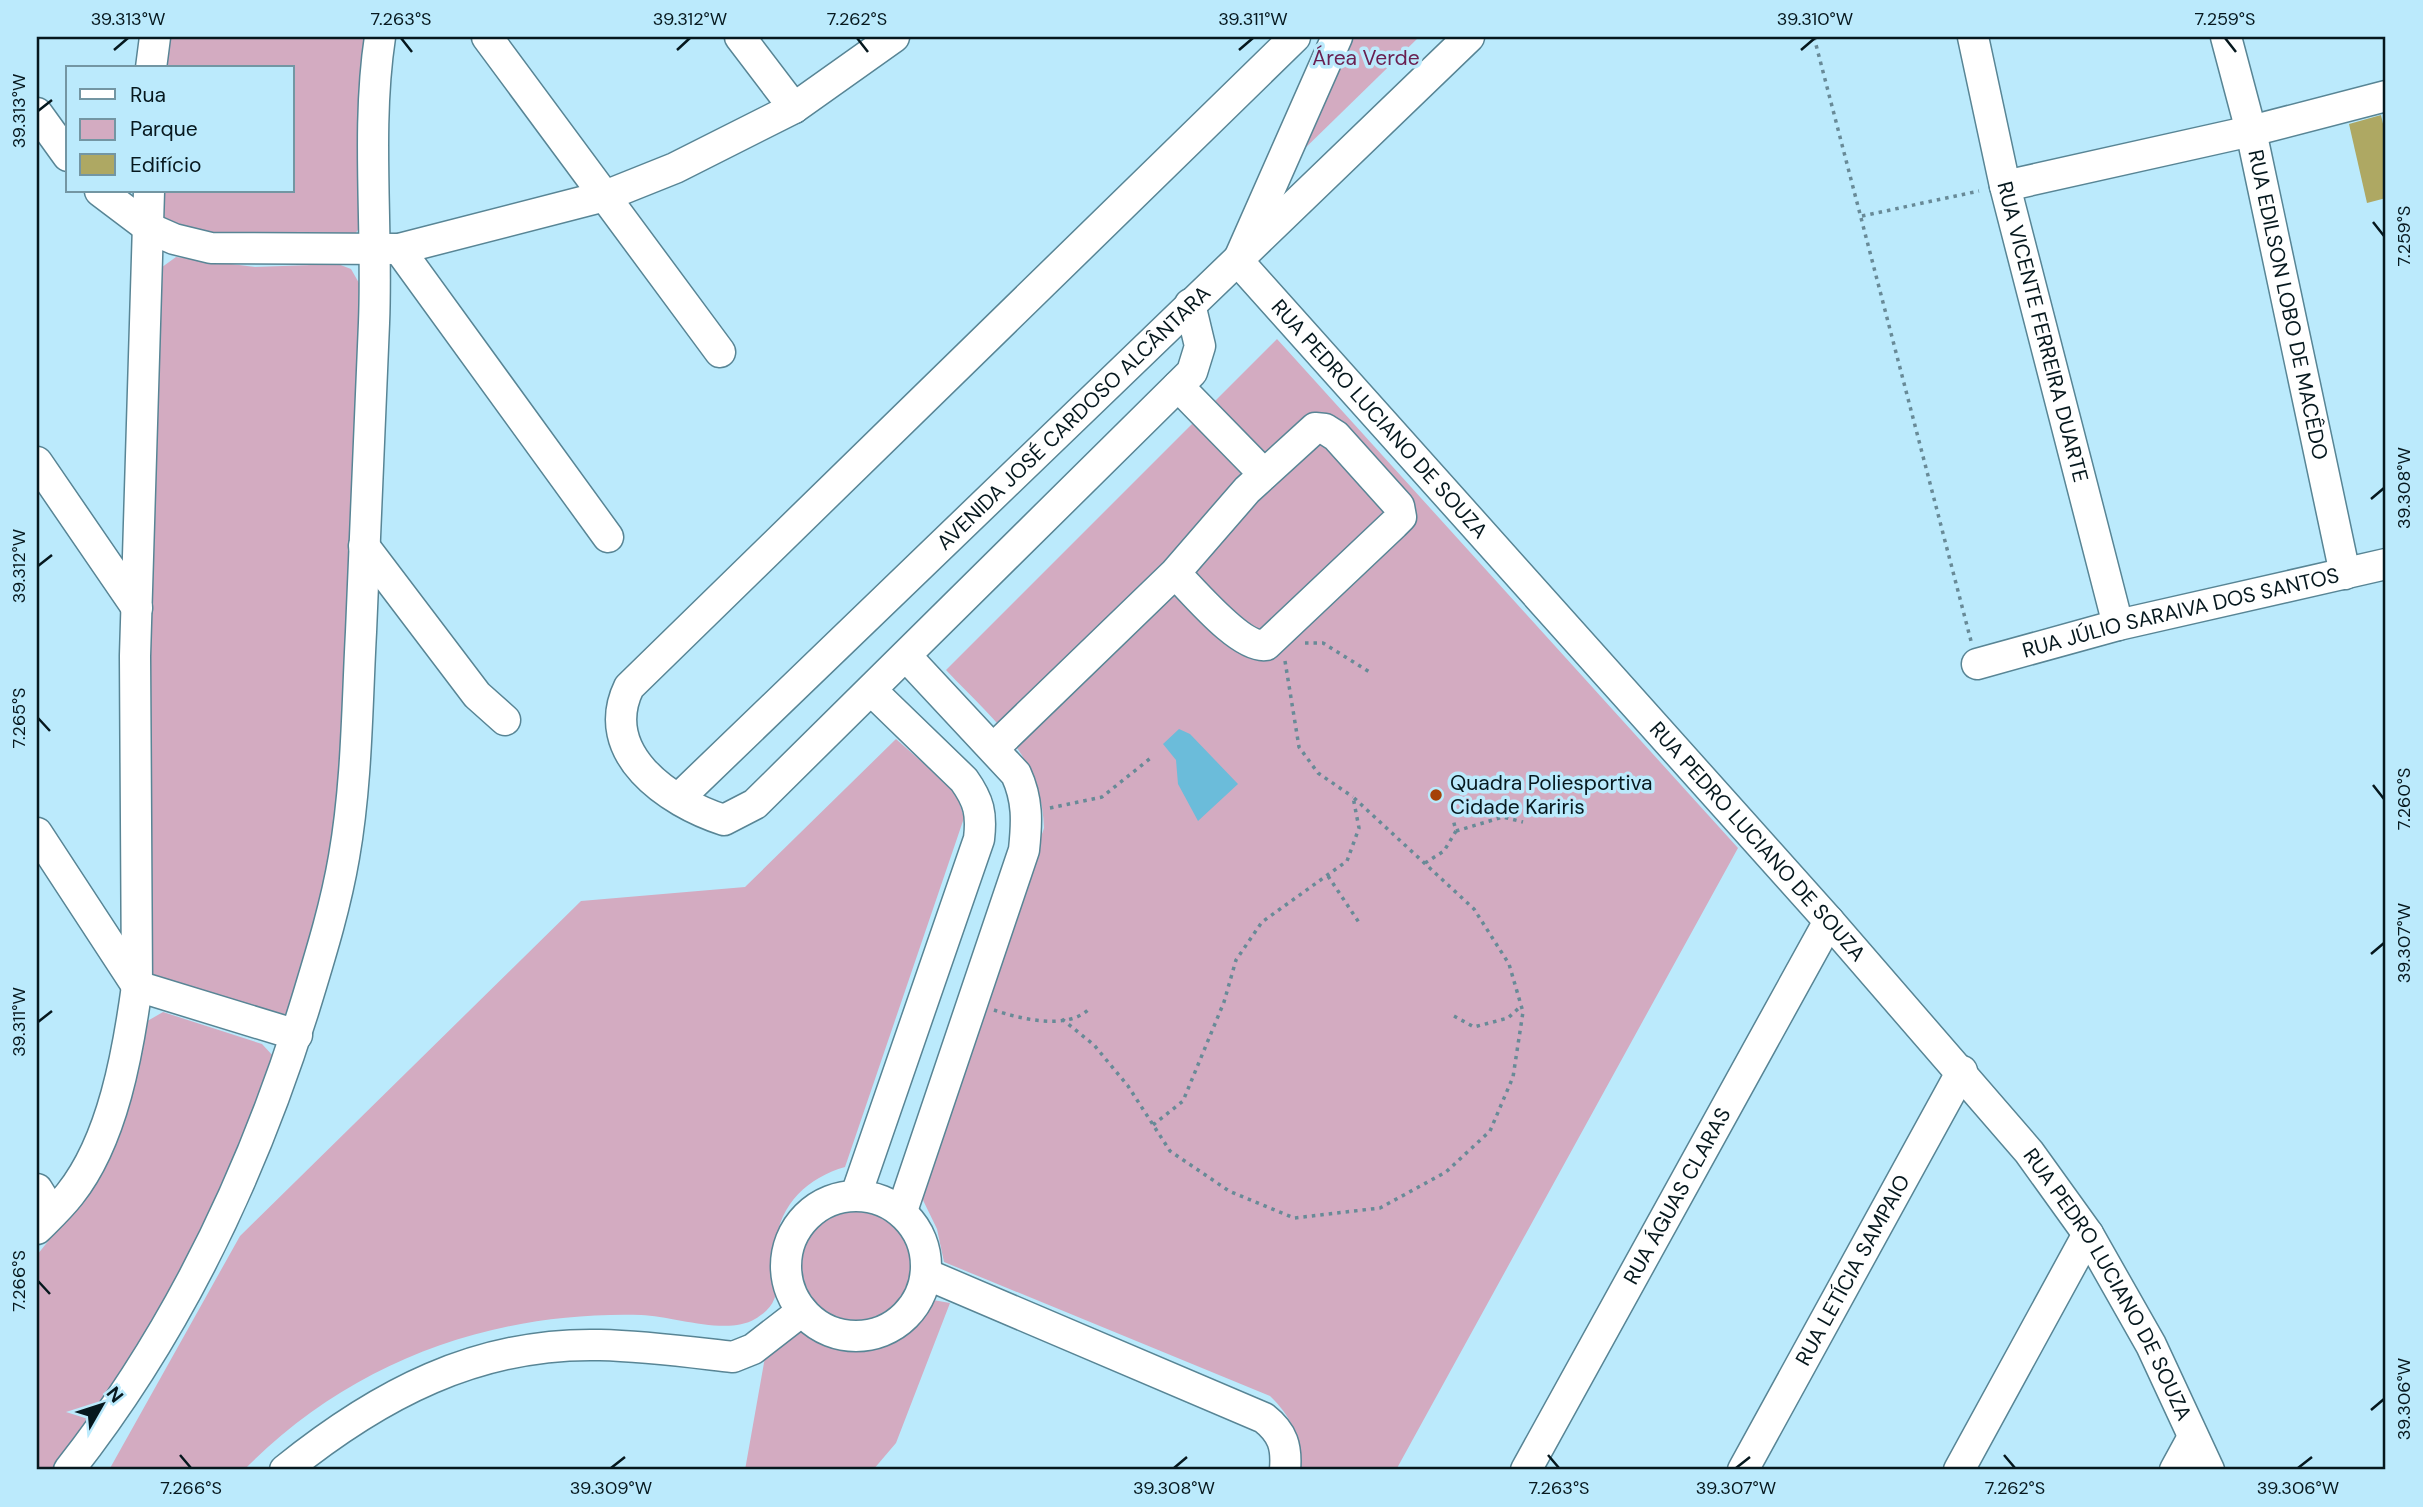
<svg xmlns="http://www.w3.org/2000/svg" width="2423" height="1507" viewBox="0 0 2423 1507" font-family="'DM Sans',sans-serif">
<rect width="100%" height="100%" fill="#bbeafc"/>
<g fill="#d3abc1">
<polygon points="168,37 367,37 362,224 355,234 237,240 161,222 156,191 292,191 292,68 164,68"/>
<polygon points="1352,37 1419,37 1297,156"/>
<polygon points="176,257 255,267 338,264 351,269 359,283 354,512 340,790 315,934 285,1018 155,983 143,962 158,270"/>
<path d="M1277,339L1738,848L1396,1470H1299C1302,1440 1292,1417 1270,1396L944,1262L937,1229L921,1196L1044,828C1042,756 992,719 946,670Z"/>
<path d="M896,739L956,792L964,818L845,1167C809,1177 779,1204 776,1244C773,1273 789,1300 755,1319C727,1336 673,1316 641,1315C490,1311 350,1362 244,1470H109L240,1236L581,901L745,887Z"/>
<polygon points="163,1012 262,1044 275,1058 188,1271 58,1470 37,1470 37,1255 75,1208 144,1023"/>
<circle cx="856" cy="1266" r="54"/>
<path d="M933,1300L950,1303L896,1443L873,1470H745L765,1357L804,1329C851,1355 902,1345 933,1300Z"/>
</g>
<polygon fill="#6bbcda" points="1179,729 1190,734 1238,784 1198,821 1178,784 1176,760 1163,744"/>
<polygon fill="#aea863" points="2381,115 2386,137 2386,198 2367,203 2349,124"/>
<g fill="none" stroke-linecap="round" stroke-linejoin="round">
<defs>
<g id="minor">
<polyline points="487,37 720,352"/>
<polyline points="740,37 794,108"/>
<path id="s1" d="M1337,37L1238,261L1829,921L2029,1152L2088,1234L2151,1345L2209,1470"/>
<path id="s2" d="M1973,37L2005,186L2118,625"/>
<path id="s3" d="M2226,37L2251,131L2345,574"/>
<polyline points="151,68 155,37"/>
<polyline points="37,113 68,156"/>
<polyline points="2005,186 2251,131 2386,96"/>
<polyline points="100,191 149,228 174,239 211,248 399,249 605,196 675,168 794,108 894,37"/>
<polyline points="399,249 608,537"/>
<path d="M1190,304L1200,346L1192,372L755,804L724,820C668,802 597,753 629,687L1295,37"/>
<polyline points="1178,386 1264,474"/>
<polyline points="37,462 137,608"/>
<polyline points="364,546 477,695 505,720"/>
<path id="s4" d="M1977,664L2118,625L2386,564"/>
<path d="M994,748L1175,573L1247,490L1315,428L1325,429L1336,436L1399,506L1401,517L1394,524L1266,645C1241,649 1194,592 1175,573"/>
<path id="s5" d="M679,798L1469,37"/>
<polyline points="37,833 137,986 297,1035"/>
<polyline points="37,1189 52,1213"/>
<path d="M856,1195L979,839C982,814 979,801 964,780L871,690"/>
<circle cx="856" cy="1266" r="70"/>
<path d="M902,1211L1024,850C1027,822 1028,800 1016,774L906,656"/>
<path d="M37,1229C48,1218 60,1207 70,1194C113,1140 128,1052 137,986L135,656L149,191"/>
<path d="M926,1274L1264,1418C1283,1433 1287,1447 1285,1470"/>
<path d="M69,1470C180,1329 256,1167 308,996C322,950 336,904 344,857C357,783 357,706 361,632C365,529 370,426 374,323C378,229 366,128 380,37"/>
<path d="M285,1470C378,1395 477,1342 600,1345C645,1346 689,1352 733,1357L753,1349L802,1311"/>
<path id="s6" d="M1526,1470L1829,921"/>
<path id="s7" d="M1743,1470L1962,1071"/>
<polyline points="1959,1470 2088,1234"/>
<polyline points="2175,1470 2193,1437"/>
</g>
</defs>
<use href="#minor" stroke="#588595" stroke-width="33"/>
<g stroke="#688a97" stroke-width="3.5" stroke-dasharray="3.5 5" stroke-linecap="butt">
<polyline points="1814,37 1971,641"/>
<polyline points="1862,216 1979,191"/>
<polyline points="1305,643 1323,643 1371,673"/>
<polyline points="1285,661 1299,747 1318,773 1353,797"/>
<polyline points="1050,808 1102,797 1152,757"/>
<polyline points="1456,831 1503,817 1523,822"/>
<polyline points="1425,863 1444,851 1456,831 1453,819"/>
<polyline points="1328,876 1360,924"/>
<path d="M994,1010C1020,1019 1066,1030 1088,1010"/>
<polyline points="1454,1016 1474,1027 1508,1018 1521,1006"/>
<polyline points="1062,1019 1094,1045 1128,1086 1170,1151 1229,1191 1294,1218 1380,1208 1446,1172 1490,1131 1513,1077 1523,1012 1509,964 1474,909 1353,797 1359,828 1347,861 1262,922 1236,960 1224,1002 1183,1101 1153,1125"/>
</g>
<use href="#minor" stroke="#fff" stroke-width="30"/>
</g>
<path fill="none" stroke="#06181e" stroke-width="2.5" d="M401,38L412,52M857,38L868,52M2225,38L2236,52M114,50L128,38M677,50L690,38M1239,50L1253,38M1801,50L1815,38M38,111L52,100M2373,222L2384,236M2371,499L2384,488M38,566L52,555M38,718L50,731M2373,785L2384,799M2371,954L2384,943M38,1022L52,1011M38,1281L50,1294M2371,1410L2384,1399M180,1455L191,1468M1548,1455L1559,1468M2004,1455L2015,1468M611,1468L625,1457M1174,1468L1187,1457M1736,1468L1750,1457M2298,1468L2312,1457"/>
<circle fill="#a54108" stroke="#bbeafc" stroke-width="2.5" cx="1436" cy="795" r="7"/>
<g text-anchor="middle" stroke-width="7" stroke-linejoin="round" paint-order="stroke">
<g font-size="21" fill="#6a2051" stroke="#bbeafc">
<text x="1366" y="65">Área Verde</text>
</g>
<g font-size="21" fill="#06181e" stroke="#bbeafc">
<text dy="7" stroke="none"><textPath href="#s3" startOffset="275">RUA EDILSON LOBO DE MACÊDO</textPath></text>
<text dy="7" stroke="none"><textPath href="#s2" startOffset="303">RUA VICENTE FERREIRA DUARTE</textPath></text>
<text dy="7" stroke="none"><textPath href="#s5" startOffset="548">AVENIDA JOSÉ CARDOSO ALCÂNTARA</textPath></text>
<text dy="7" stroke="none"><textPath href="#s1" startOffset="457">RUA PEDRO LUCIANO DE SOUZA</textPath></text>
<text dy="7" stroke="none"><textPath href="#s4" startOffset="210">RUA JÚLIO SARAIVA DOS SANTOS</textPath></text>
<text dy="7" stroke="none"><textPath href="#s1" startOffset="1024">RUA PEDRO LUCIANO DE SOUZA</textPath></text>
<text dy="7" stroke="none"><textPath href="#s6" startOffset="313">RUA ÁGUAS CLARAS</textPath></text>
<text dy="7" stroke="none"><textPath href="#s7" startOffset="228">RUA LETÍCIA SAMPAIO</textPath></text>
<text dy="7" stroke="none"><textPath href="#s1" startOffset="1591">RUA PEDRO LUCIANO DE SOUZA</textPath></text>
</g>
<g font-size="21" fill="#06181e" stroke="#bbeafc" text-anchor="start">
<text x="1450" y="790">Quadra Poliesportiva<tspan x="1450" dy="24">Cidade Kariris</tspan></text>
</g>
</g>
<rect width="2423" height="1507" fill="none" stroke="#bbeafc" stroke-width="77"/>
<rect x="66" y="66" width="228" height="126" fill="#bbeafc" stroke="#7396a3" stroke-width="2"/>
<rect x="80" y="89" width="35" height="10" fill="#ffffff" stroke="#7396a3" stroke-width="2"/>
<text x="130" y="102" font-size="21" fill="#06181e">Rua</text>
<rect x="80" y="119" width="35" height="21" fill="#d3abc1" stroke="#7396a3" stroke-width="2"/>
<text x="130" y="136" font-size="21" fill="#06181e">Parque</text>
<rect x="80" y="154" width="35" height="21" fill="#aea863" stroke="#7396a3" stroke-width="2"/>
<text x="130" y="172" font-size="21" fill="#06181e">Edifício</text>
<g transform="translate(102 1405) rotate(51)" stroke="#bbeafc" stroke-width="5" paint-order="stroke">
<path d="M0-5L12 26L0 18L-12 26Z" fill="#06181e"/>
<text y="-10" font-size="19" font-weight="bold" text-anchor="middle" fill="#06181e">N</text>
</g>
<rect x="38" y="38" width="2346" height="1430" fill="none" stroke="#06181e" stroke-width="2.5"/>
<g font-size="18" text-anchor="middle" fill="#06181e">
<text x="128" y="25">39.313°W</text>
<text x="401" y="25">7.263°S</text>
<text x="690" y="25">39.312°W</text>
<text x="857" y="25">7.262°S</text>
<text x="1253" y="25">39.311°W</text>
<text x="1815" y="25">39.310°W</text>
<text x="2225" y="25">7.259°S</text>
<text transform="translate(19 111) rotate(-90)" y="6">39.313°W</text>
<text transform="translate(2404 236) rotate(-90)" y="6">7.259°S</text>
<text transform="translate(2404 488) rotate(-90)" y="6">39.308°W</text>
<text transform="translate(19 566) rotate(-90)" y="6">39.312°W</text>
<text transform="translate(19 718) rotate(-90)" y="6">7.265°S</text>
<text transform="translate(2404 799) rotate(-90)" y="6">7.260°S</text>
<text transform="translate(2404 943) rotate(-90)" y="6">39.307°W</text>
<text transform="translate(19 1022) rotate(-90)" y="6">39.311°W</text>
<text transform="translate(19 1281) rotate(-90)" y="6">7.266°S</text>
<text transform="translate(2404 1399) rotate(-90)" y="6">39.306°W</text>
<text x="191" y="1494">7.266°S</text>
<text x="611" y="1494">39.309°W</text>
<text x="1174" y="1494">39.308°W</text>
<text x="1559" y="1494">7.263°S</text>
<text x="1736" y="1494">39.307°W</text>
<text x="2015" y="1494">7.262°S</text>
<text x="2298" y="1494">39.306°W</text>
</g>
</svg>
